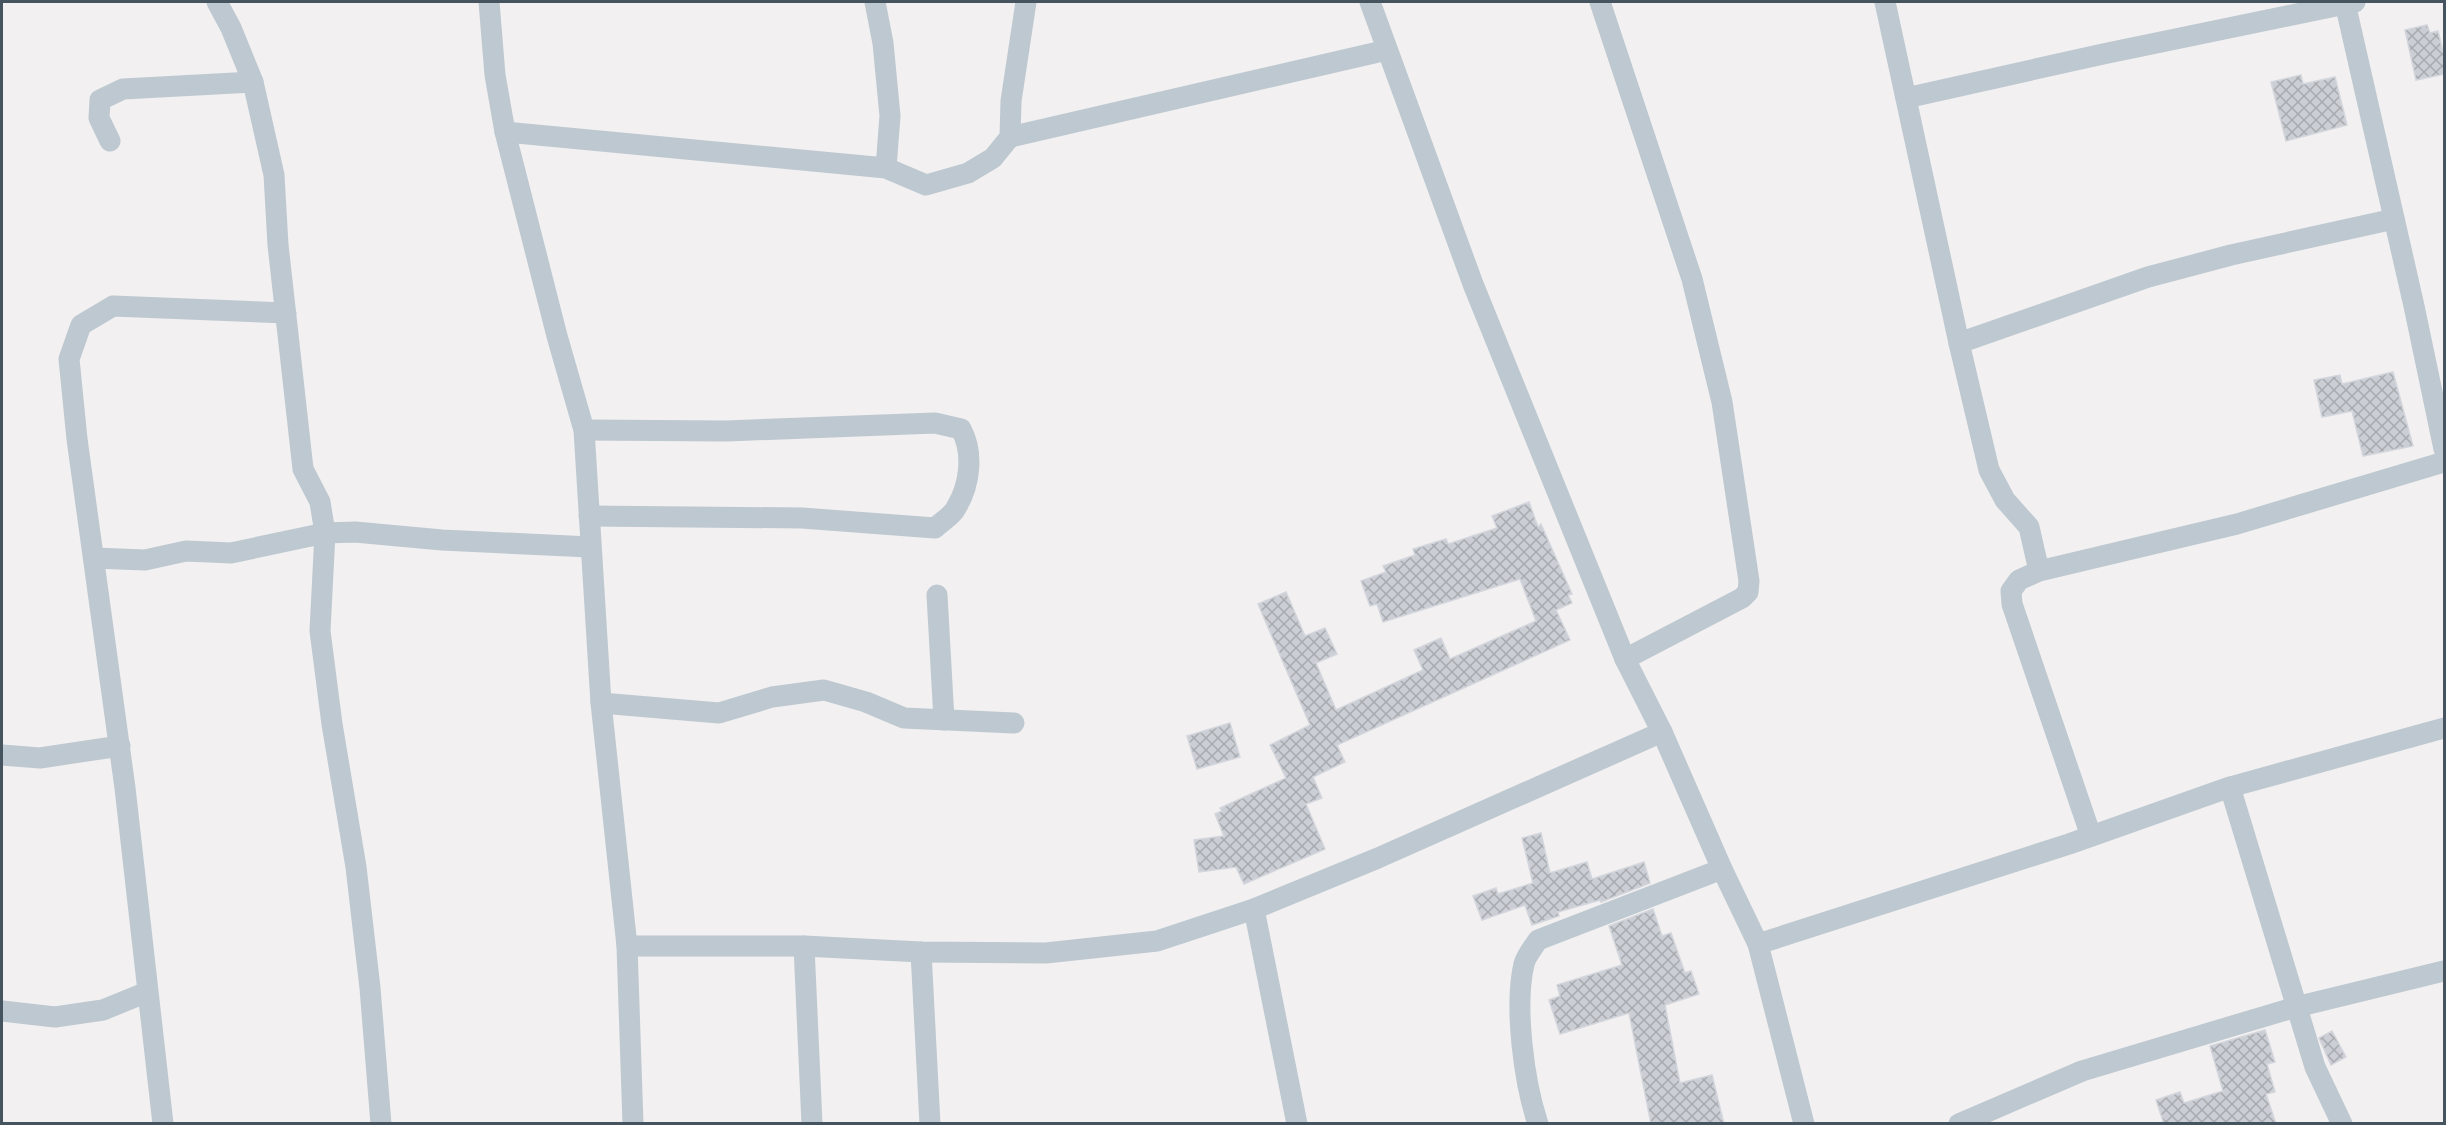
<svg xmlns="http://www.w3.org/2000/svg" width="2446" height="1125" viewBox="0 0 2446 1125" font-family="'Golos Text',sans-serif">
<defs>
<pattern id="building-cross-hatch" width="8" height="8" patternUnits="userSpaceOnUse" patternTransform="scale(1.5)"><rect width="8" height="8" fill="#cbcfd5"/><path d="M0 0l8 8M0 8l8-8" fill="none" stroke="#a7abb0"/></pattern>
</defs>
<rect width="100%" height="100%" fill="#f2f0f0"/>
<g fill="url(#building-cross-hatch)" stroke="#d3d6dc" stroke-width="1.5">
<polygon points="2427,25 2430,33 2438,31 2445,60 2445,74 2416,80 2405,30"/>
<polygon points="2301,75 2303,84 2335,77 2347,125 2286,141 2271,82"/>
<polygon points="2393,372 2413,446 2363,456 2352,411 2322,417 2314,380 2340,375 2342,384"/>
<polygon points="1529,502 1538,527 1541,524 1572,594 1568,595 1572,603 1556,610 1570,640 1337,745 1345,762 1313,777 1322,798 1306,804 1325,849 1244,884 1236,867 1199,872 1194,840 1224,836 1215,814 1222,811 1220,808 1286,778 1270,745 1310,725 1258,604 1286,592 1305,636 1325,628 1337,654 1316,663 1336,710 1423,670 1414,650 1441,638 1450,659 1536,621 1520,579 1383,622 1377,604 1370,606 1361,581 1386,572 1383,566 1415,555 1413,549 1446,539 1448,544 1497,528 1492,516"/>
<polygon points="1230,723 1240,757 1197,769 1187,736"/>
<polygon points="1541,833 1550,873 1587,862 1592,879 1644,862 1650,883 1601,902 1600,900 1558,912 1559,916 1532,925 1525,905 1482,920 1473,896 1496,888 1498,894 1533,883 1522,838"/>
<polygon points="1653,909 1662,936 1671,933 1685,973 1691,971 1699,994 1665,1005 1680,1083 1712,1075 1724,1124 1651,1124 1629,1013 1560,1034 1549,1000 1560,996 1557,985 1622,965 1609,926"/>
<polygon points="2265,1030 2275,1062 2267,1064 2275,1092 2266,1094 2276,1124 2164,1124 2156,1100 2180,1092 2184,1103 2223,1091 2210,1046"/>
<polygon points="2332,1031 2346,1057 2331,1065 2319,1038"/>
</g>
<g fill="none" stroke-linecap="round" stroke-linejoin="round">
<g stroke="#bdc8d0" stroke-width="21">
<polyline points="217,2 231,28 253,82 274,175 278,245 303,469 320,502 325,533 355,532 442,540 590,547"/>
<polyline points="489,2 495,75 505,132 557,336 584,430 601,703 627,946 633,1124"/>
<polyline points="875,2 883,43 890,116 886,168"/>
<polyline points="1370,2 1473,284 1625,659 1662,732 1722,869 1758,944 1804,1124"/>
<polyline points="1600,2 1692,279 1722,402 1749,581 1748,592 1742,598 1625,659"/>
<polyline points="1885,2 1959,343"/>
<polyline points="2345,3 2414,306 2444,449"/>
<polyline points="1906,98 2103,54 2355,2"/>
<polyline points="505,132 886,168 926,185 968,173 993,158 1010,137 1011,101 1026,2"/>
<polyline points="1010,137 1387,50"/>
<polyline points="110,141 99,118 100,100 123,89 253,82"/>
<path d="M584,430L726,431L935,423L961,429C974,453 970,485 956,508C952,516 941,522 935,528L802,518L589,516"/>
<polyline points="94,558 145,560 186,551 231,553 325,533 320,631 332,724 356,867 370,988 381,1124"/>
<polyline points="2039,571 2029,527 2005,500 1989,470 1959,343 2148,277 2231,255 2394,219"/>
<polyline points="937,595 944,720"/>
<polyline points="601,703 719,713 772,697 824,690 866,702 904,718 1014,723"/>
<polyline points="2,755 40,758 120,746"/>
<polyline points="2230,787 2315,1067 2342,1124"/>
<polyline points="2091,836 2012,604 2011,591 2019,580 2039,571 2237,524 2444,462"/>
<polyline points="1254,909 1297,1124"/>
<polyline points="1758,944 2069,844 2230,787 2444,728"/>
<polyline points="627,946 804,946 921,952 1046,953 1157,941 1254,909 1378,858 1662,732"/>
<polyline points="804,946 812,1124"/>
<polyline points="921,952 930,1124"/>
<polyline points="2,1011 55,1017 103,1010 147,992"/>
<polyline points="163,1124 125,788 77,439 69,359 81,325 113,306 286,313"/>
<path d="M1538,1124C1524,1082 1514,1007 1524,964C1526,956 1533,948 1538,940L1722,869"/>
<polyline points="1959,1124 2082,1071 2296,1007 2444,971"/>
</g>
</g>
<rect width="2446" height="1125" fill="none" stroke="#46545f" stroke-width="6"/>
</svg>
